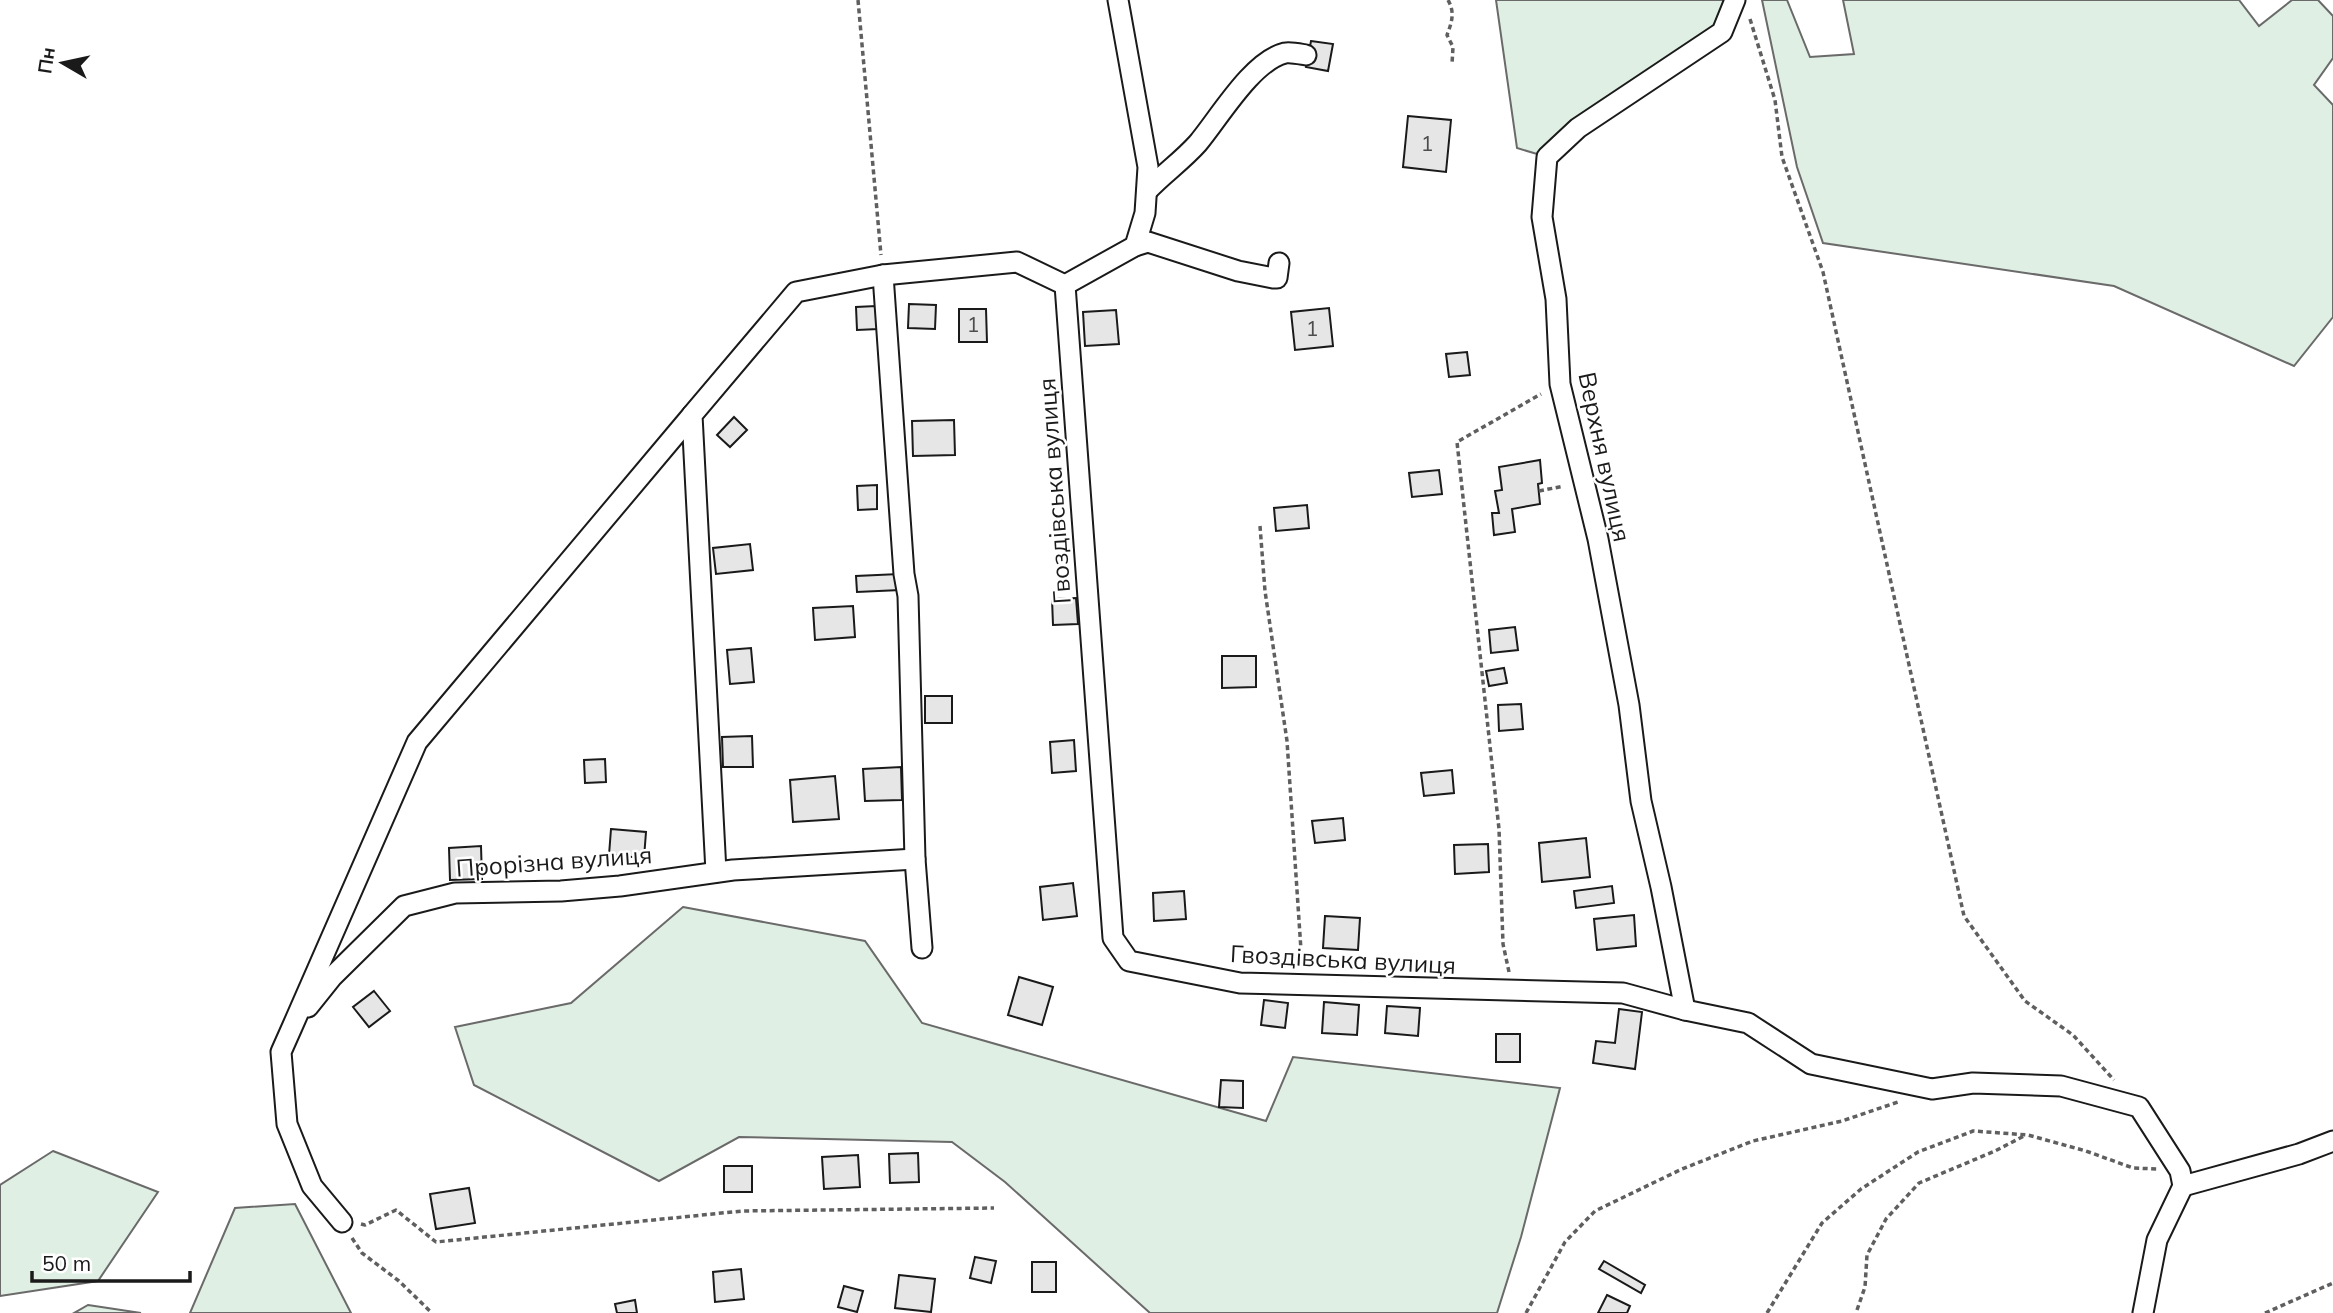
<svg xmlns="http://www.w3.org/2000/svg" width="2333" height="1313" viewBox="0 0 2333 1313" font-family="Mulish,sans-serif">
<rect width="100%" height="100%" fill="#fff"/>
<g fill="#e0efe3" stroke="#6a6a6a" stroke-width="2">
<polygon points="1496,0 1735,0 1722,32 1547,157 1517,148"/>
<polygon points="1762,0 1787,0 1810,57 1854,54 1843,0 2239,0 2259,26 2292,0 2318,0 2333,16 2333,58 2314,85 2333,105 2333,317 2294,366 2114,286 1823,243 1797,167"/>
<polygon points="683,907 865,941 922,1023 1266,1121 1293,1057 1560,1088 1521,1237 1497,1313 1150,1313 1005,1182 952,1142 739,1137 659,1181 474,1085 455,1027 571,1003"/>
<polygon points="53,1151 158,1192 98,1281 0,1296 0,1185"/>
<polygon points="295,1204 351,1313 190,1313 235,1208"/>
<polygon points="88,1305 141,1313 74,1313"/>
</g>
<g fill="#e6e6e6" stroke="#1a1a1a" stroke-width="2">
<polygon points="1311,41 1333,44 1328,71 1306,67"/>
<polygon points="1408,116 1451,120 1446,172 1403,167"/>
<polygon points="909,304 936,305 935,329 908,328"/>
<polygon points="876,306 878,329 857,330 856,307"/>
<polygon points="1329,308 1333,346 1295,350 1291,312"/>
<polygon points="959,309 986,309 987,342 959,342"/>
<polygon points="1116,310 1119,344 1085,346 1083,312"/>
<polygon points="1467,352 1470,375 1449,377 1446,354"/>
<polygon points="734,417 747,430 730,447 717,435"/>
<polygon points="954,420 955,455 913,456 912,421"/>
<polygon points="1540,460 1542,483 1538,484 1540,504 1512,509 1515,532 1494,535 1492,513 1499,513 1495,491 1502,490 1499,467"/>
<polygon points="1439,470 1442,494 1412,497 1409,473"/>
<polygon points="877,485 877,509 858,510 857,486"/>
<polygon points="1307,505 1309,528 1276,531 1274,508"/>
<polygon points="750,544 753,570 716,574 713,548"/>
<polygon points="899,574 900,590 857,592 856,576"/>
<polygon points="1076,598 1078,624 1053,625 1052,599"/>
<polygon points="853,606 855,637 815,640 813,608"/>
<polygon points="1515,627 1518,650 1491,653 1489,630"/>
<polygon points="751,648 754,682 730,684 727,650"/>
<polygon points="1222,656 1256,656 1256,687 1222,688"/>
<polygon points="1504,668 1507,683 1489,686 1486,671"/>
<rect x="925" y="696" width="27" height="27"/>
<polygon points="1521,704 1523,729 1499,731 1498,705"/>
<polygon points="752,736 753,767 723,767 722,737"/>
<polygon points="1074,740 1076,771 1052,773 1050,742"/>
<polygon points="605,759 606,782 585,783 584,760"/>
<polygon points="901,767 902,800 865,801 863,769"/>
<polygon points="1452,770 1454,793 1424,796 1421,773"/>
<polygon points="835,776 839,819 793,822 790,780"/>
<polygon points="1343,818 1345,840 1315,843 1312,821"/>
<polygon points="611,829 646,832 644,858 609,855"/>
<polygon points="1586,838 1590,877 1542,882 1539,843"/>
<polygon points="1488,844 1489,872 1455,874 1454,845"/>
<polygon points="481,846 482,879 450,880 449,848"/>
<polygon points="1073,883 1077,916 1043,920 1040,887"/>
<polygon points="1612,886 1614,903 1576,908 1574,891"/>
<polygon points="1184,891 1186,919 1154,921 1153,893"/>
<polygon points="1634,915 1636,946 1597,950 1594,919"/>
<polygon points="1325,916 1360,918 1358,950 1323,948"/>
<polygon points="1019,977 1053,987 1042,1025 1008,1015"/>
<polygon points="374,991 390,1011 369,1027 353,1007"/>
<polygon points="1264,1000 1288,1003 1285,1028 1261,1025"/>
<polygon points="1324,1002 1359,1005 1357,1035 1322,1033"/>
<polygon points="1387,1006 1420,1008 1418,1036 1385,1033"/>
<polygon points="1619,1009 1642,1012 1635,1069 1593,1063 1596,1041 1615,1043"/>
<rect x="1496" y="1034" width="24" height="28"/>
<polygon points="1221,1080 1243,1081 1243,1108 1219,1107"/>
<polygon points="918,1153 919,1182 890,1183 889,1154"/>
<polygon points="858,1155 860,1187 824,1189 822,1157"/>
<rect x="724" y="1166" width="28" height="26"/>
<polygon points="469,1188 475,1223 436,1229 430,1194"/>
<polygon points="975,1257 996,1261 991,1283 970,1278"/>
<polygon points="1604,1261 1645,1285 1641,1293 1599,1269"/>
<rect x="1032" y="1262" width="24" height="30"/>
<polygon points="741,1269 744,1299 715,1302 713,1272"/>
<polygon points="899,1275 935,1279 931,1312 895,1308"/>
<polygon points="844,1286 863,1291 857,1312 838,1307"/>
<polygon points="1607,1295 1630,1306 1627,1313 1598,1313"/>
<polygon points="635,1300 637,1313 617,1313 615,1304"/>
</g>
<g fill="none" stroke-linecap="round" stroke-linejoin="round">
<defs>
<g id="minor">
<path d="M1147,191C1163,174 1182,161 1198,143C1219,118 1252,61 1285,53C1291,52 1300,54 1306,55"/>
<polyline points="1135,246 1148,242 1238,271 1273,278 1277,278 1279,263"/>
<polyline points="883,275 904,574 908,596 915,859 922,948"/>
<polyline points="1065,285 1135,246 1145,213 1148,167 1118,0"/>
<polyline points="716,872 692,415 796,292 883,275 1017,262 1065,285 1113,938 1129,961 1240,983 1623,993 1685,1010 1748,1023 1811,1064 1932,1089 1973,1083 2061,1086 2139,1107 2180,1171 2183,1186 2157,1240 2143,1313"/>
<polyline points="308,1007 332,977 404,906 455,893 561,891 620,886 733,870 915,859"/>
<polyline points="1685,1010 1661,887 1641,801 1629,705 1598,539 1560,384 1556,299 1542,217 1547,157 1578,128 1722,32 1735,0"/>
<polyline points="2183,1186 2299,1154 2333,1141"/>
<polyline points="342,1222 312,1186 287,1124 281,1052 293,1025 417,742 692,415"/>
</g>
</defs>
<use href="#minor" stroke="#1a1a1a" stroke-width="23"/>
<g stroke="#5f5f5f" stroke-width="3.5" stroke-dasharray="5 3.5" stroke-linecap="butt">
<polyline points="858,0 881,255"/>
<path d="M1448,0C1455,12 1452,22 1447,35L1453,47L1452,64"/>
<polyline points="1750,19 1775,100 1782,157 1823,272 1964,916 2025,1001 2073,1035 2114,1080"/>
<polyline points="1539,491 1564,486"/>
<polyline points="1260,526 1265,591 1287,741 1302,965"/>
<polyline points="1509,972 1503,944 1499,829 1457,442 1541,394"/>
<polyline points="361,1224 365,1225 396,1210 436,1242 742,1211 994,1208"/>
<polyline points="352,1238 362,1253 399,1281 432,1313"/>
<polyline points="1857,1310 1865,1287 1867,1255 1886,1219 1919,1183 1995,1151 2026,1135"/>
<polyline points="1526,1313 1565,1242 1595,1211 1682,1169 1753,1141 1842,1121 1898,1102"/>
<polyline points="1767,1313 1822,1223 1861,1189 1918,1152 1973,1131 2028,1135 2086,1151 2133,1168 2157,1169"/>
<polyline points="2265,1313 2333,1283"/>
</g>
<use href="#minor" stroke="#fff" stroke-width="19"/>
</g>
<g text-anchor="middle" stroke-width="5" stroke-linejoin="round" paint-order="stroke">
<g font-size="21" fill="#4d4d4d">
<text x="1427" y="151">1</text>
<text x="973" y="332">1</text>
<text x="1312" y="336">1</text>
</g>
<g font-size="24" fill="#1a1a1a" stroke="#fff">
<text transform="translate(1604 457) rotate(78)" y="8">Верхня вулиця</text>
<text transform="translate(1055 491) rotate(-94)" y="8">Гвоздівська вулиця</text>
<text transform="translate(554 862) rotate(-4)" y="8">Прорізна вулиця</text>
<text transform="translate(1343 960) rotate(3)" y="8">Гвоздівська вулиця</text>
</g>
</g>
<g transform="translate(63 63) rotate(279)" stroke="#ffffff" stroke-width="5" paint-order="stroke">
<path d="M0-5L12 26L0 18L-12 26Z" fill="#1a1a1a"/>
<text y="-10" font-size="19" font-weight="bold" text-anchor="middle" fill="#1a1a1a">Пн</text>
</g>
<path d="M32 1271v10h158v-10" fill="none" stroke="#1a1a1a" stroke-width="3.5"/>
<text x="42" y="1271" font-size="21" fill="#1a1a1a" stroke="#ffffff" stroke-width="5" paint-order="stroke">50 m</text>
</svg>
